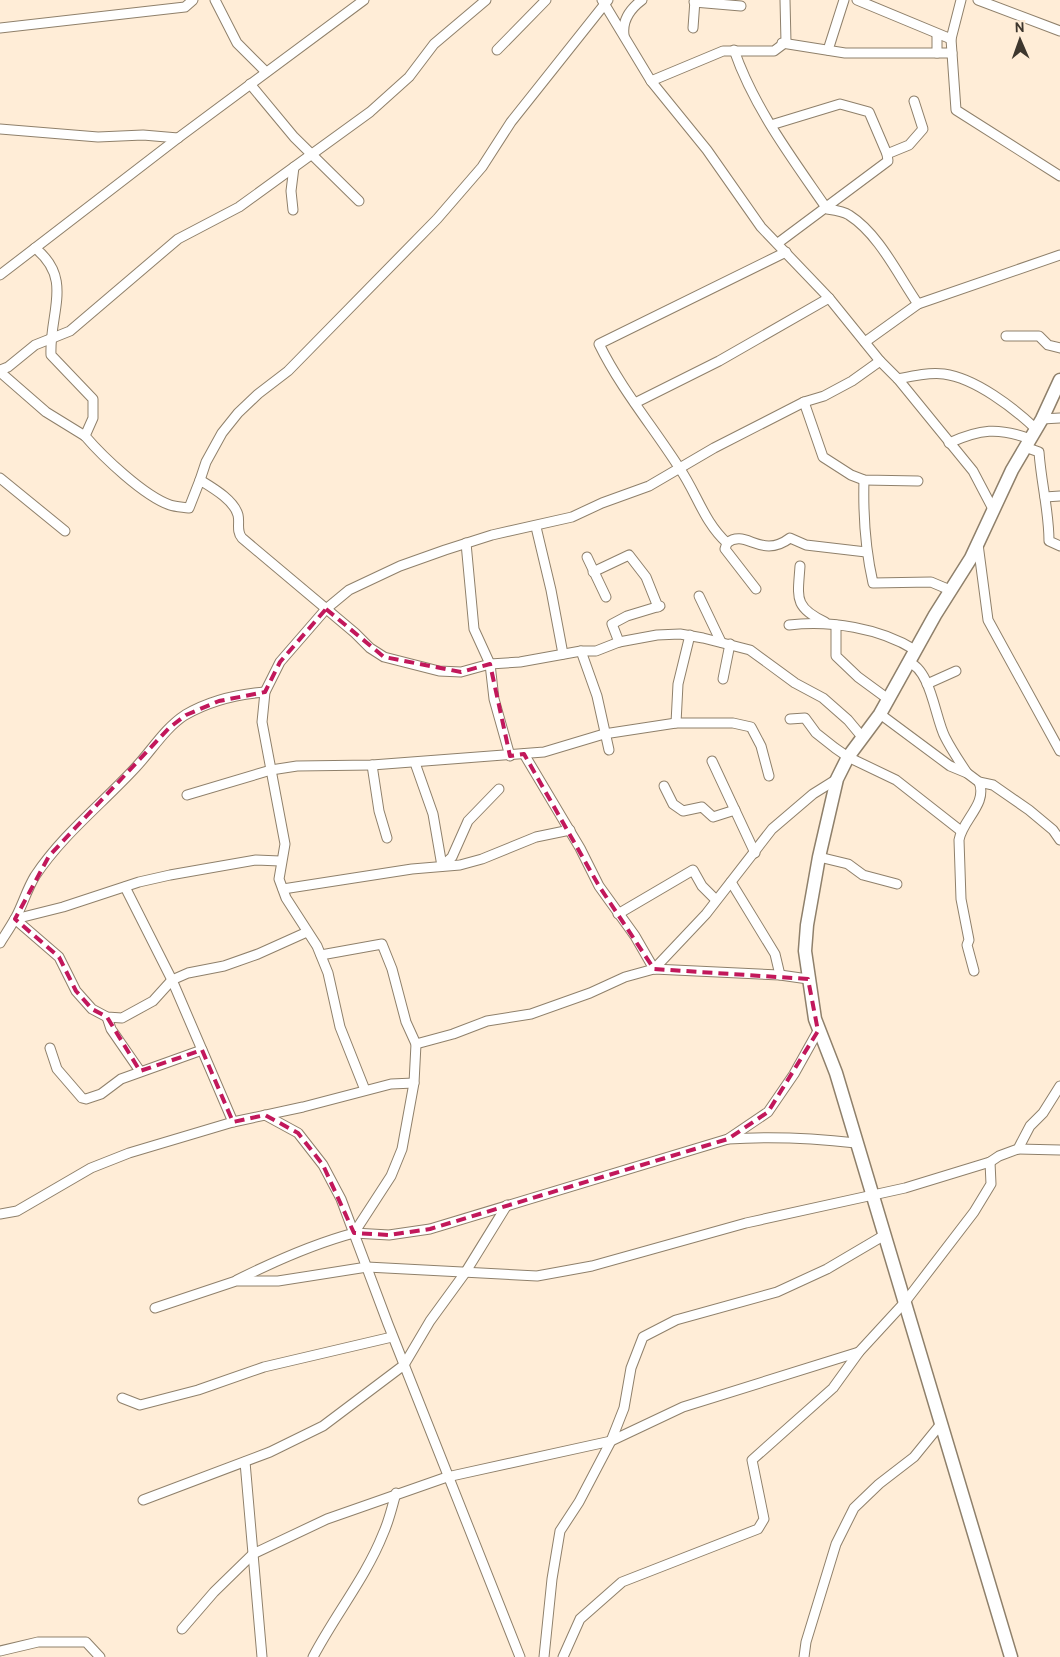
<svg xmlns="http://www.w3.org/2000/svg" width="1060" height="1657" viewBox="0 0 1060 1657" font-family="Overpass,sans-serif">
<rect width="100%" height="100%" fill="#ffedd7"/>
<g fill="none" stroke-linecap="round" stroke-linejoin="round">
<defs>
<g id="minor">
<polyline points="215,0 237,43 266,72"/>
<polyline points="602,0 651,81 707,150 761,227 829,298 880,361 898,379 973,471 993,509"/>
<polyline points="857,0 951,39"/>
<polyline points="961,0 951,39 956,110 1060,176"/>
<polyline points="978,0 1060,31"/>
<polyline points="694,2 741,6"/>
<polyline points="0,28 185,7 193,0"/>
<polyline points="693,28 695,0"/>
<path d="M624,35C622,20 630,9 642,0"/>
<polyline points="782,43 845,53 952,53"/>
<polyline points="497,50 546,0"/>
<path d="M734,50C754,108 792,158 827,209C834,210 843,211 849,215C879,234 898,275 918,304"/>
<polyline points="828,50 844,0"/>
<polyline points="937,53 937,34"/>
<polyline points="651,81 723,51 774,51 786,42 785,0"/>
<polyline points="250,84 294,137 359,201"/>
<polyline points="771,125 840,104 869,112 887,154 888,161 778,243"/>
<polyline points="0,129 98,137 143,135 178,138"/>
<polyline points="887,154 909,145 923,129 914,101"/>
<polyline points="293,210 291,191 294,167"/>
<path d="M35,248C74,279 49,313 51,355L93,399V418L85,436C103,457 144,496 170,505C176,507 183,507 189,508L200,480C213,488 234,500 238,515C240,523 236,531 242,538L355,633L370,648L384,657L439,671L461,672L490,664L520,662L581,651H596L619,642L657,635L680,634L703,638L750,650L795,683L823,698L848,720L863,738"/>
<polyline points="0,275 178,138 364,0"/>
<polyline points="1006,336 1039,336 1048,345 1060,348"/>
<polyline points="865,342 918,304 1060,255"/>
<polyline points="0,370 8,367 35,345 70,331 178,239 239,207 370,112 409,77 434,44 486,0"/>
<polyline points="0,372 46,412 85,436"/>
<path d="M898,379C912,376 929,372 944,374C975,378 1014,408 1036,429"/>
<polyline points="804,402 823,457 851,475 864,480 918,481"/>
<polyline points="635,403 719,361 829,298"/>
<polyline points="1042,419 1060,418"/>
<path d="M949,443C980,429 998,427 1030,439"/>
<path d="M1025,447L1039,452C1041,482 1049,511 1049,541L1060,546"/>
<polyline points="0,478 65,531"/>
<polyline points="200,480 206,462 222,433 238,413 258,394 288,371 437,219 482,167 511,122 608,0"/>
<path d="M864,480C863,515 865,548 873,583L931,582L950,590"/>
<polyline points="1045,497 1060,496"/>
<polyline points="536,527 551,590 563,654"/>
<polyline points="466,543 474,629 490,664 494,699 510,756"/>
<path d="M727,543C746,528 761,560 790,538L806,545L866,552"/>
<polyline points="978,544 988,620 1060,751"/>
<polyline points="587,557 606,597"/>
<path d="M800,566C798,597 793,607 825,622"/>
<polyline points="593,572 629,555 646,577 658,607"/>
<path d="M756,589L725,549L727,543C704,522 697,494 680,469C654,428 621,389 599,344L786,252"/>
<polyline points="699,596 721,642"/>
<path d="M789,625C830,620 880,628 915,650"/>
<polyline points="836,625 836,656 858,677 888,699"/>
<polyline points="619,642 612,624 627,616 660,606"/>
<polyline points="581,651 597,696 609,750"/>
<path d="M908,662C931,669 935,718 945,737C951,749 959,761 967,773"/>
<polyline points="723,679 730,644"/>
<polyline points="927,684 956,671"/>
<polyline points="880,714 950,766 967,773 979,782 993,785 1029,810 1053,830 1060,840"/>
<polyline points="790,719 805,718 816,733 835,748 848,757 896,780 961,831"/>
<polyline points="676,723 678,684 690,635"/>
<polyline points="524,754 580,848 599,886 635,936 654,969 706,914 772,829 813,794 837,779"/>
<polyline points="712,761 755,853"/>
<polyline points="415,763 433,814 442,866"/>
<polyline points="372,765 379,811 387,838"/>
<polyline points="664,786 673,804 683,811 702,807 713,817 735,810"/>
<polyline points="187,795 271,770 297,766 372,765 544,752 604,734 676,723 733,723 751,727 761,746 769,776"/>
<polyline points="819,857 848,864 863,875 897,884"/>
<polyline points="442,866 452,857 468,821 499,789"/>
<polyline points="731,882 775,954 780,975"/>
<polyline points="125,887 172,980 233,1122"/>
<polyline points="283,889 412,869 460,865 482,859 536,837 570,830"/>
<polyline points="618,914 693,870 702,886 716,900"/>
<polyline points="15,919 59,957 76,991 92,1009 107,1017 122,1018 153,1001 172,980 188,973 224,966 258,954 307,932"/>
<polyline points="15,919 63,907 139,882 170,875 256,860 280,861"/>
<path d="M0,943C5,935 11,926 16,917C23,904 27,889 35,876C63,834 102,804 136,767C152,750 165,728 185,715C209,701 239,694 265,692"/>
<path d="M974,971L967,945L969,940L961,899L959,840C962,820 988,804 979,782"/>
<polyline points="107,1017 111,1029 140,1071"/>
<polyline points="416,1044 453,1034 487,1021 531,1014 590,993 625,977 654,969 780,975 808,979"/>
<polyline points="50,1048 57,1069 82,1098 86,1099 101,1094 121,1079 202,1050"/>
<polyline points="365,1090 340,1027 328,973 317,946 286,898 279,879 285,844 262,722 265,692 280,662 326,609 349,590 400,566 445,550 492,535 572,517 602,503 649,486 714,448 804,402 824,396 852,381 880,361"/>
<polyline points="265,1115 298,1133 323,1165 341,1199 388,1324 520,1657"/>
<path d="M728,1139C771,1136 813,1138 856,1143"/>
<polyline points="1018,1149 1060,1150"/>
<polyline points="0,1214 17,1211 91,1168 129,1153 233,1122 303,1107 391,1084 414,1083"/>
<polyline points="354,1233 389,1235 430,1229 728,1139 768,1112 794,1074 818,1031"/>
<path d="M237,1280C275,1261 313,1244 354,1233L391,1176L402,1149L414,1083L416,1044L406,1022L392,969L382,944L321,955"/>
<polyline points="155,1308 236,1281 278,1281 367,1267 537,1276 592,1266 746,1223 905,1188 990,1162 999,1156 1018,1149 1030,1126 1043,1113 1060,1086"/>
<polyline points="122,1398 140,1405 198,1390 264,1367 392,1337"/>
<polyline points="245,1462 262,1657"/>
<polyline points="143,1500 270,1452 323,1426 404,1365 430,1321 465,1273 507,1205"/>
<polyline points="182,1629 214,1592 253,1554 327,1519 447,1477 611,1441 683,1407 859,1352"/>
<polyline points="0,1651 38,1642 86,1642 100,1657"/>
<path d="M313,1657C335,1615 366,1577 383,1534C389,1521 392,1507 396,1493"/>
<polyline points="544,1657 552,1579 560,1531 579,1502 611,1441 624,1408 631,1368 643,1337 676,1320 777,1292 827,1269 883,1236"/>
<polyline points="563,1657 580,1619 622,1582 758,1529 764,1519 752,1460 833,1388 859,1352 905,1302 974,1212 991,1184 990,1162"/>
<polyline points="804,1657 806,1642 836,1544 854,1508 879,1484 914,1457 940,1425"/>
</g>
<polyline id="secondary" points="1011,1657 836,1073 815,1019 805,951 807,925 819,857 837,779 848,757 880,714 935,615 971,558 1012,470 1042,419 1060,380"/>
</defs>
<use href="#minor" stroke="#8f806b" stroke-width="11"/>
<use href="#secondary" stroke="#8f806b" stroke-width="15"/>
<use href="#minor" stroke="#fff" stroke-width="9"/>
<use href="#secondary" stroke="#fff" stroke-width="12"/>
</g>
<path fill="none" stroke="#c2185b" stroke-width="4" stroke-dasharray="10 6" stroke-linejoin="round" d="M326,609L384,657L461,672L490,664L510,756L524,754L599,886L654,969L808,979L818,1031L768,1112L728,1139L430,1229L389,1235L354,1233L323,1165L298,1133L265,1115L233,1122L202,1050L140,1071L107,1017L92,1009L76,991L59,957L15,919L49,856L169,728L186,715L219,701L265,692L280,662Z"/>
<g transform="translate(1020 40) rotate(358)" stroke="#ffedd7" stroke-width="4" paint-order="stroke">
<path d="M0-4L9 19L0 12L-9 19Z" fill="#3e372e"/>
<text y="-8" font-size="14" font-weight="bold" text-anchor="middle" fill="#3e372e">N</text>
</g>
</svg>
